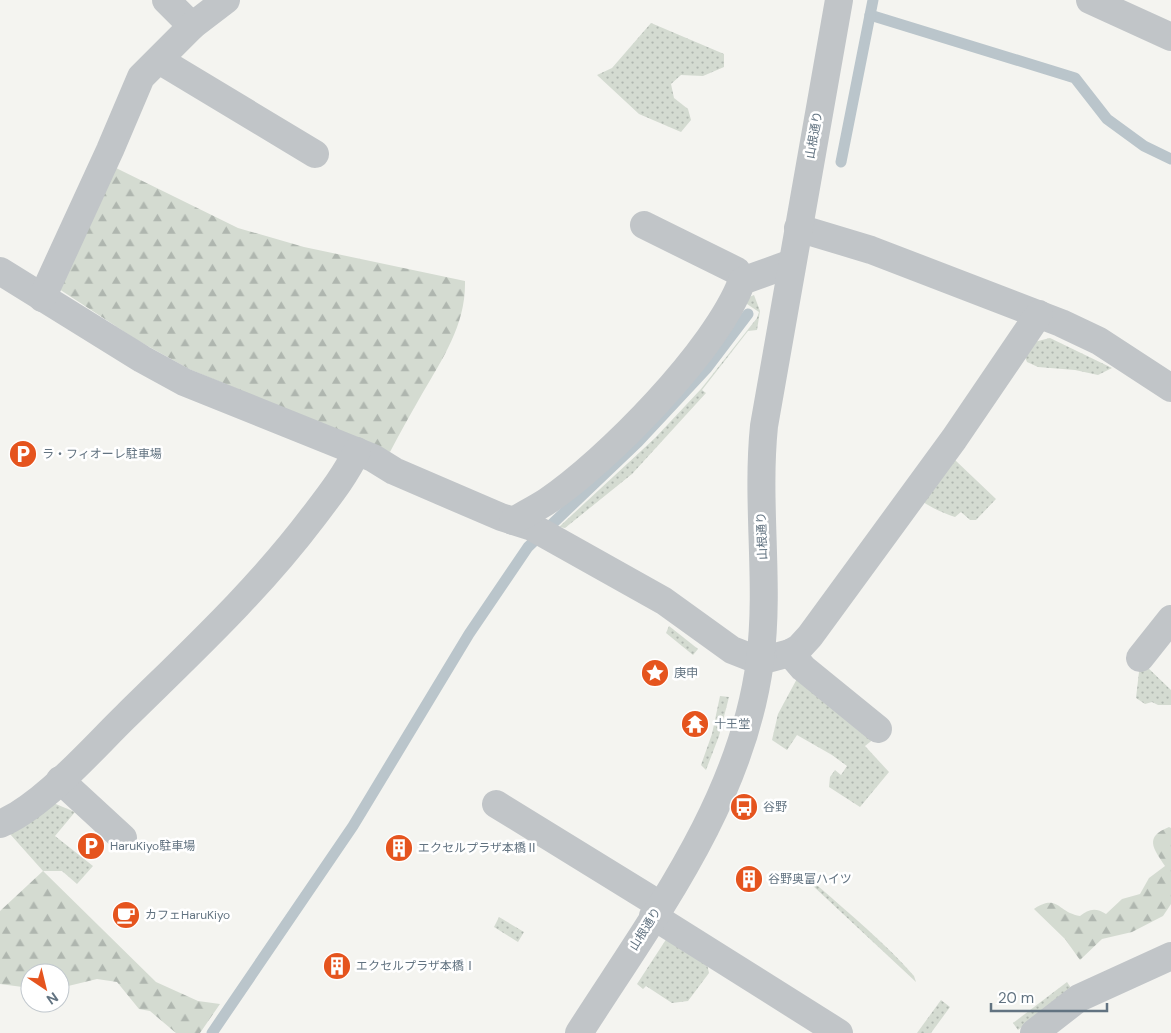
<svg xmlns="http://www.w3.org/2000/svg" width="1171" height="1033" viewBox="0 0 1171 1033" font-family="'DM Sans','Noto Sans JP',sans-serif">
<defs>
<pattern id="grass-dots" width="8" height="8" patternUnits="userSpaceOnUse" patternTransform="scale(1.25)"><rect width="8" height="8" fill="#d4dbd1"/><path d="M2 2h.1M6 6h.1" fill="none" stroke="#afb6af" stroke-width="1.8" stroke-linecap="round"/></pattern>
<pattern id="forest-firs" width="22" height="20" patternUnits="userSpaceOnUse" patternTransform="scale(1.25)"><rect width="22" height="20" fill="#d4dbd1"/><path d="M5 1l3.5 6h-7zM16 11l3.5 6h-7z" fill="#afb6af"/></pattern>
</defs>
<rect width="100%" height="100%" fill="#f4f4f0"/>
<g fill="url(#grass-dots)">
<polygon points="651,23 724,54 724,67 703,76 681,75 671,84 674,98 688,109 691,120 681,132 639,114 597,75 612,68"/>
<polygon points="754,295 760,311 757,330 748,331 702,390 706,393 632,474 565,528 559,527 655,438 701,389 757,318 759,312 744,302 744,299"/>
<polygon points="1050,338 1112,368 1098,375 1075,370 1038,367 1027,362 1025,357 1034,342"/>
<path d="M955,460L996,499L976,520H970L961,512L955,517C943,513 934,509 923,502Z"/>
<polygon points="669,626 698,649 693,655 666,633"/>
<polygon points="1145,665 1171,690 1171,705 1158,705 1152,702 1145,704 1136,698 1139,672"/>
<polygon points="799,675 875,738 865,746 889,772 860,807 829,787 830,777 835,770 841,775 847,766 832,755 797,735 787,750 772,740 778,714"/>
<polygon points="720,696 729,697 719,736 706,770 701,765 712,734"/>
<polygon points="51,802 75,812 55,836 93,866 77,884 62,871 43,871 10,834 42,805"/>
<path d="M812,885L818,886C851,915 885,943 914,976L916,982Z"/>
<polygon points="499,917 524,932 518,942 494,927"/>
<polygon points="667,938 707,964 709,973 688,1001 672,1003 646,986 643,989 637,984"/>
<polygon points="1067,982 1071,988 1018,1030 1013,1023"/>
<polygon points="941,1000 950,1007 931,1033 917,1033"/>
</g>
<g fill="url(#forest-firs)">
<path d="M114,167L238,228L304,247L465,281C466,324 443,358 422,394C411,413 400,433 390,452L189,369L137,340L59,289Z"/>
<path d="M1169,827L1171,828V904L1163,916L1132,932L1102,939L1080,960L1065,939L1034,909C1058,893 1058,913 1080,916C1088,909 1096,907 1106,914L1122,899L1140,894L1149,878L1165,866C1153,848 1144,837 1169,827Z"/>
<polygon points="43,871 156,982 198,1001 220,1004 200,1033 176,1033 150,1011 139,1009 117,982 97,979 60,988 60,973 30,973 30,988 0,984 0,911"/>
</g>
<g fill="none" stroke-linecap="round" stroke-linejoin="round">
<g stroke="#bac5cb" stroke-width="11">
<polyline points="870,15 1075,78 1107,119 1144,146 1171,159"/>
<polyline points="841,162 873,0"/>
<polyline points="212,1033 353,826 469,634 528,547 638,442 707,368 748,314"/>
</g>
<g stroke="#c1c5c8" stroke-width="28">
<polyline points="166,0 192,26"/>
<polyline points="1090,0 1171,37"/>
<polyline points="159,60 315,154"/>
<polyline points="644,225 737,271 742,281"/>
<polyline points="798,228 871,250 1061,323 1099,341 1171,388"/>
<polyline points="0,271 142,359 184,382 373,458 394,471 501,517 532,527 664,601 732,650 760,661 790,653 799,648 810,636 954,439 1039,314"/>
<polyline points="42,298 110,150 141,77 192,26 226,0"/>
<path d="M513,521C523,515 535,509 546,502C607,461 716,350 742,281L792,263"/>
<polyline points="790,653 803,668 878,729"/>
<polyline points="1140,658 1171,619"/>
<polyline points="60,780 123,838"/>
<polyline points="496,804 660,905"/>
<path d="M0,824C43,806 92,749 126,716C191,652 258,590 313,517C329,496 345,476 357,451"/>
<polyline points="653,916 839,1033"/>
<path d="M579,1033C653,917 742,801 760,661C770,583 756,505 764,426L839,0"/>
<polyline points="1034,1033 1079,998 1171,956"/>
</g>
</g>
<defs>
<symbol id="parking-disc" viewBox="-11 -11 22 22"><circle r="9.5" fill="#e5541e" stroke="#fff"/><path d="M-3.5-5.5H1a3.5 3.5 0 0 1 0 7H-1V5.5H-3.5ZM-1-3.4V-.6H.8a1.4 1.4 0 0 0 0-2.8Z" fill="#fff"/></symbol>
<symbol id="sight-disc" viewBox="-11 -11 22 22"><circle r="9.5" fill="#e5541e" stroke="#fff"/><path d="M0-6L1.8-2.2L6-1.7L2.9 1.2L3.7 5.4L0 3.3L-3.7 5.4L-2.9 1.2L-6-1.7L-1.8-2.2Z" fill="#fff"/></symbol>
<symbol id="temple-disc" viewBox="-11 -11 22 22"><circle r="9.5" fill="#e5541e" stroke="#fff"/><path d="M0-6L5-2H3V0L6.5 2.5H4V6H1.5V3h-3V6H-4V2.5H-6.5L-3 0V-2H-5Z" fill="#fff"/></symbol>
<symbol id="bus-disc" viewBox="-11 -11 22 22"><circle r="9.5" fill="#e5541e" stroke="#fff"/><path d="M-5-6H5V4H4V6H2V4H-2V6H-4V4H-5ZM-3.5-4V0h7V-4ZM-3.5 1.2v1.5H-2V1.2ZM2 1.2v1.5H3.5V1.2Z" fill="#fff"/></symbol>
<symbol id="building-disc" viewBox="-11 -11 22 22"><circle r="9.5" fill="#e5541e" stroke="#fff"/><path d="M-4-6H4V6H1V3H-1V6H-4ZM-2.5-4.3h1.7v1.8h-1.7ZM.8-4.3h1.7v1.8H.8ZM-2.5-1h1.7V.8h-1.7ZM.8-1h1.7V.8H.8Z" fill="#fff"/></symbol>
<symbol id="cafe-disc" viewBox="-11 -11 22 22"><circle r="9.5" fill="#e5541e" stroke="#fff"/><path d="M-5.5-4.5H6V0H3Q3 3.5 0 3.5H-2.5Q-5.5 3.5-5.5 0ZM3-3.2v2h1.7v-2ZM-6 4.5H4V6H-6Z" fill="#fff"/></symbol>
</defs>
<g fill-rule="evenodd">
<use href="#parking-disc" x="7" y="438" width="32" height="32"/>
<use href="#sight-disc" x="639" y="657" width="32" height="32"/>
<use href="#temple-disc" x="679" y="708" width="32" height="32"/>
<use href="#bus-disc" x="728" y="791" width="32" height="32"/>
<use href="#parking-disc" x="75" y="830" width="32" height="32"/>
<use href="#building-disc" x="383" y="832" width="32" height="32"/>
<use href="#building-disc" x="733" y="863" width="32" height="32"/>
<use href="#cafe-disc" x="110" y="899" width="32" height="32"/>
<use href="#building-disc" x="321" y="950" width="32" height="32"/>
</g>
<g text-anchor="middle" stroke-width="5" stroke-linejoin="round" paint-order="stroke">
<g font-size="12" fill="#627381" stroke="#fff">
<text transform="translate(814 135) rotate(-80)" y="4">山根通り</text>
<text transform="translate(762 536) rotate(-92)" y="4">山根通り</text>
<text transform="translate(645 929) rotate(-58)" y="4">山根通り</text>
</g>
<g font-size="12" fill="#627381" stroke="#fff" text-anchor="start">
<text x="42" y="458">ラ・フィオーレ駐車場</text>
<text x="674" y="677">庚申</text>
<text x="714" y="728">十王堂</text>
<text x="763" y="811">谷野</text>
<text x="110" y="850">HaruKiyo駐車場</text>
<text x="418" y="852">エクセルプラザ本橋Ⅱ</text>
<text x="768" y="883">谷野奥富ハイツ</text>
<text x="145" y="919">カフェHaruKiyo</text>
<text x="356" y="970">エクセルプラザ本橋Ⅰ</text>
</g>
</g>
<g transform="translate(45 988) rotate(145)"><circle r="24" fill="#ffffff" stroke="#c0c7cd"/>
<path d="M0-4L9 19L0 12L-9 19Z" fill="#e5541e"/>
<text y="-8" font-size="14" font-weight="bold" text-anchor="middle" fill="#627381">N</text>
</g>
<path d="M991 1003v8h116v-8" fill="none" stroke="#627381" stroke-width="2.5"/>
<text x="998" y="1003" font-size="15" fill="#627381" stroke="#ffffff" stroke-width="4" paint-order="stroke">20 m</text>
</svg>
